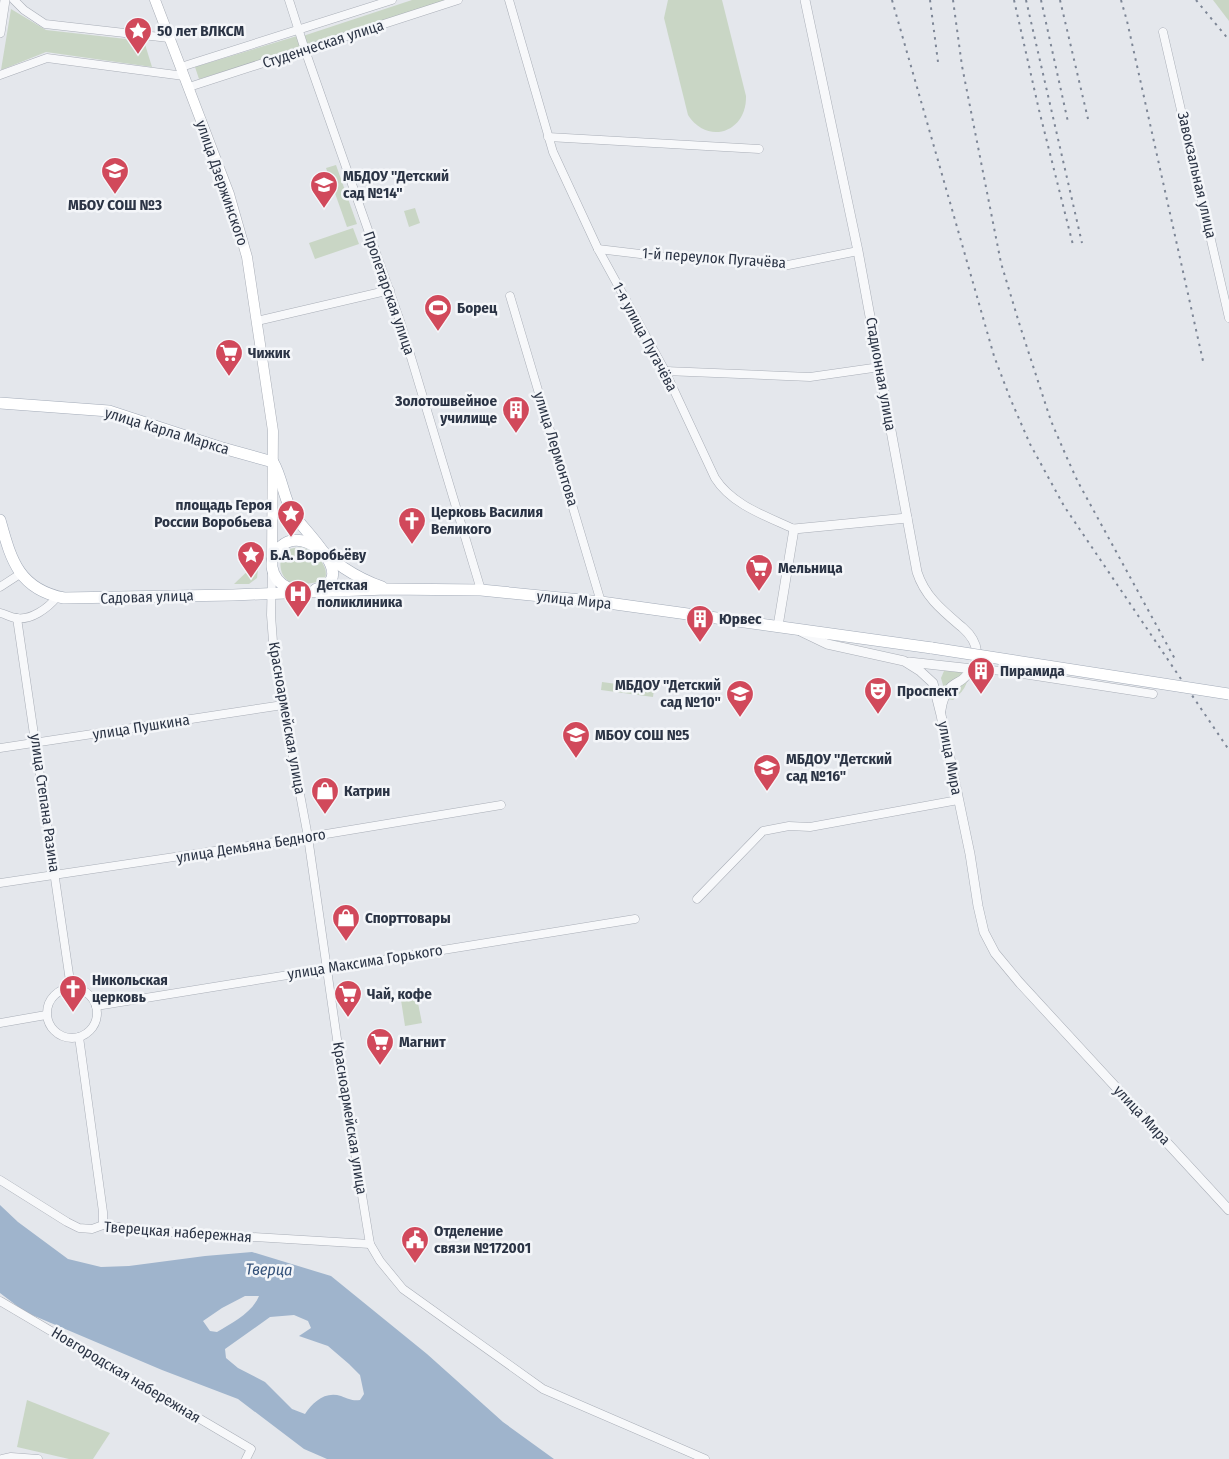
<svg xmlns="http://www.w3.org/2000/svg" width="1229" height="1459" viewBox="0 0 1229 1459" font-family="'Fira Sans Condensed',sans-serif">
<rect width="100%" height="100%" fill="#e4e7ec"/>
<g fill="#c9d6c5">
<polygon points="412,0 451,0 306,47 303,36"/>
<path d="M668,0H722L746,96C747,132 708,146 688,115L664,18Z"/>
<polygon points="1213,0 1229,0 1229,21"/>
<polygon points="11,9 46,30 144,41 152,67 46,52 1,70"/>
<polygon points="297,36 301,48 199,79 195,67"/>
<polygon points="336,165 357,224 347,227 326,168"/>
<polygon points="415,208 420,223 409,227 404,211"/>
<polygon points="353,228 359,244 315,259 309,243"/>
<path d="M300,547C313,550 330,565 325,579C304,588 276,588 281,557L289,549Z"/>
<polygon points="259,560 257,578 249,584 234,584"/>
<path d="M944,671L968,672C969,684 962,693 953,700L948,699L946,696L941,678Z"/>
<polygon points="602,682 654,689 653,697 601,690"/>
<polygon points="417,998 422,1023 405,1026 401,1000"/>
<polygon points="27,1400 110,1433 93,1459 69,1459 17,1447"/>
</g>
<path fill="#9fb4cc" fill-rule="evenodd" d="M0,1205L18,1222L68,1259L101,1267L129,1266L205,1256L252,1252L331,1276L427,1354L503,1422L554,1459H327L304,1449L238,1399L162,1370L25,1312L0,1293ZM245,1296H259C252,1313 232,1323 217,1332L210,1331L203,1321L222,1308ZM294,1315L308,1321L311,1328L299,1336L328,1346L349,1364L360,1375L364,1394L360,1400C352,1401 349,1399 341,1396C325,1391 313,1402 305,1414L292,1409L265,1382L238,1368L226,1358L225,1349L270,1317Z"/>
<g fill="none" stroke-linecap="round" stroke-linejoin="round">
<defs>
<g id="minor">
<polyline points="14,0 24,10 45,24 169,38"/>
<polyline points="289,0 305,50 401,324 481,590"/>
<path d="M509,0L553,152L598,249L665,371L715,478C732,505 766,516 794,529"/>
<polyline points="1163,32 1229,318"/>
<polyline points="181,67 392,0"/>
<polyline points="0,75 47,58 184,76"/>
<polyline points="189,87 458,0"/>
<polyline points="548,137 759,149"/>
<polyline points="598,249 657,256 788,265 858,251"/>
<polyline points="510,296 601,602"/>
<polyline points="257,321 390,290"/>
<polyline points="665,371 810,377 880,367"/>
<polyline points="272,572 271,615 274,655 308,837 341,1067 370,1244 380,1261 403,1289 543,1389 705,1459"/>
<polyline points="0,587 20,574"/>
<path d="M0,613C5,614 10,617 15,618C31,621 48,608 57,597"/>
<polyline points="17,618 71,988"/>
<polyline points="973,669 1004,671 1153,694"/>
<polyline points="0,748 283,705"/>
<polyline points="0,883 308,837 501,805"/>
<polyline points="697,899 763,831 789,826 810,827 958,800"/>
<circle cx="72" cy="1013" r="25"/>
<polyline points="96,1006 635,919"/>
<polyline points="0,1023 46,1015"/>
<polyline points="79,1037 103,1212 103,1225"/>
<polyline points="0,1180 67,1222 79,1228 92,1229 103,1225 152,1231 370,1244"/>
<polyline points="0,1301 251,1449 246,1459"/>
<polyline points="2,1459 11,1457 38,1459"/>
</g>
<g id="tertiary">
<path d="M805,0L858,251L917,572C925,597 943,611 963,628C979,642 983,662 965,677C961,682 954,683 950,688C944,695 942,702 941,710"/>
<polyline points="0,33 5,0"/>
<polyline points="778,626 794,529 907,518"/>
<polyline points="802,632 827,644 904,661 920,671 933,683 941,715 970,854 978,906 984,932 995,953 1019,982 1229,1210"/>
<polyline points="909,662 973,669"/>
</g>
<polyline id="secondary" points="155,0 229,194 247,257 273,431 272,561"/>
<g id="primary">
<path d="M0,403L109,411L219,447L273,462C282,477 283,496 292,512C302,531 361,578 316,589"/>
<path d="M0,520C11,559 18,589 64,598L233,595L386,589L481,590L601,602L932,648"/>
<path d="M296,590C275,587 263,563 280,547C302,527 326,556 344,568C356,576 368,582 382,587"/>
</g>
</defs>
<use href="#minor" stroke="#a9aeb7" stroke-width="9"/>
<use href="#tertiary" stroke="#a9aeb7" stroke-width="10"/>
<use href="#secondary" stroke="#a9aeb7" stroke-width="11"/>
<use href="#primary" stroke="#a3abb8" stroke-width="12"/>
<use href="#minor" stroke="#f7f8fa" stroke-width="8"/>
<use href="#tertiary" stroke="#f7f8fa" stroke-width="9"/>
<use href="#secondary" stroke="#fff" stroke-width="10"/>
<use href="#primary" stroke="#fff" stroke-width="11"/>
<g stroke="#7d8696" stroke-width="2" stroke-dasharray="2.5 5" stroke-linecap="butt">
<polyline points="892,0 994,356 1010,398 1030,444 1064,506 1229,750"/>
<polyline points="930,0 938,62"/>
<polyline points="953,0 962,66 1001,263 1020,326 1051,421 1067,458 1078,482 1176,661"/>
<polyline points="1014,0 1039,110 1073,245"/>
<polyline points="1026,0 1082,243"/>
<polyline points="1041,0 1068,122"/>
<polyline points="1060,0 1088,119"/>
<polyline points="1121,0 1127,21 1203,361"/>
<polyline points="1196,0 1229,40"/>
</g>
<defs>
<polyline id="primary-bridge" points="932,648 1229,694"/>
</defs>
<use href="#primary-bridge" stroke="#a3abb8" stroke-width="12" stroke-linecap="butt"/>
<use href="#primary-bridge" stroke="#fff" stroke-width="11"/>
</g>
<defs>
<symbol id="sight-pin" viewBox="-11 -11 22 30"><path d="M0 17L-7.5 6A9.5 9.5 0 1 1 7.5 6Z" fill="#d1495b" stroke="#f4f6f9"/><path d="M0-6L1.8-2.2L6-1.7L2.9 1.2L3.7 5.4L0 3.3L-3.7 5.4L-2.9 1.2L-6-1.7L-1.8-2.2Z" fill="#fff"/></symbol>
<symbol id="school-pin" viewBox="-11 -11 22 30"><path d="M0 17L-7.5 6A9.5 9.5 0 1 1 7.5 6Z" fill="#d1495b" stroke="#f4f6f9"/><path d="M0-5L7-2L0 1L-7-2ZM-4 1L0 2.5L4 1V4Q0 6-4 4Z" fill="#fff"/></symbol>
<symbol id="stadium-pin" viewBox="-11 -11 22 30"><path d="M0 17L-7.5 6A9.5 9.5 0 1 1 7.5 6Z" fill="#d1495b" stroke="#f4f6f9"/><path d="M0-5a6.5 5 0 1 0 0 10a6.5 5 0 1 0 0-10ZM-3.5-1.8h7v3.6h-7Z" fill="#fff"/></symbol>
<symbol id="supermarket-pin" viewBox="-11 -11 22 30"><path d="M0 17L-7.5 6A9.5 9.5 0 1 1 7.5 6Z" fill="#d1495b" stroke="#f4f6f9"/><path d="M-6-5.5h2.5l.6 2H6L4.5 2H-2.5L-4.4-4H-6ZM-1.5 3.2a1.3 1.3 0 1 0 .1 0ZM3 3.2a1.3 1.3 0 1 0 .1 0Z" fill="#fff"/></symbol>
<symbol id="building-pin" viewBox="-11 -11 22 30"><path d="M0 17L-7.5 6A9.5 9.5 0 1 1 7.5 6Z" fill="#d1495b" stroke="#f4f6f9"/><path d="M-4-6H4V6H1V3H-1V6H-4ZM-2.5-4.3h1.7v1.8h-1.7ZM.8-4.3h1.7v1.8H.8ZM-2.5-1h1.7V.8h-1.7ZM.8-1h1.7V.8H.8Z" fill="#fff"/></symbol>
<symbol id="church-pin" viewBox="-11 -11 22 30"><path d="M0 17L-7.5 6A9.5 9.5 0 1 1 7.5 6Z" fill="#d1495b" stroke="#f4f6f9"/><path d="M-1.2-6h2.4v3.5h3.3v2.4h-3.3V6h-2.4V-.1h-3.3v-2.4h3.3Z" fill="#fff"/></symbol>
<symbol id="hospital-pin" viewBox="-11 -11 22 30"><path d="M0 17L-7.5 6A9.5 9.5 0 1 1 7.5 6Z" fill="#d1495b" stroke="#f4f6f9"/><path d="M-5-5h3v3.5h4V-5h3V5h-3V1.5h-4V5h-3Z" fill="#fff"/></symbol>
<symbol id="theatre-pin" viewBox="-11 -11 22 30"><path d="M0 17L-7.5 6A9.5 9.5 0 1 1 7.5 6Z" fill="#d1495b" stroke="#f4f6f9"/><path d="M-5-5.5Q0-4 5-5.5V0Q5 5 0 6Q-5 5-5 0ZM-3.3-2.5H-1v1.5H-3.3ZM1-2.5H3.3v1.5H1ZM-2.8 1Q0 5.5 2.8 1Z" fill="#fff"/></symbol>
<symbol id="shop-pin" viewBox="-11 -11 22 30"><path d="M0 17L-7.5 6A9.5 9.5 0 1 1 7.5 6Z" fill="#d1495b" stroke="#f4f6f9"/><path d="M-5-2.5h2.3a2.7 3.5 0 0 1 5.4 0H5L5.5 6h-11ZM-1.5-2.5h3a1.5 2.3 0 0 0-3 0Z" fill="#fff"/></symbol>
<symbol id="civic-pin" viewBox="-11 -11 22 30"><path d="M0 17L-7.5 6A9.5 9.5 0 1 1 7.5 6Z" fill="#d1495b" stroke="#f4f6f9"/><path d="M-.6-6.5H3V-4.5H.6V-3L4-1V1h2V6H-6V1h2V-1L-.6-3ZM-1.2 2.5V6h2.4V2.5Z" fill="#fff"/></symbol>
</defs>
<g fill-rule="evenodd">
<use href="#sight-pin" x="122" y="15" width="32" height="43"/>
<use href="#school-pin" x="99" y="155" width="32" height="43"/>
<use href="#school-pin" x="308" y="169" width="32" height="43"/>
<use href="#stadium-pin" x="422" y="292" width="32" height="43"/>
<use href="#supermarket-pin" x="213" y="337" width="32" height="43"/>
<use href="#building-pin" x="500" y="394" width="32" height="43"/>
<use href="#sight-pin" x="275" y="498" width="32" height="43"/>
<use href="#church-pin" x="396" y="505" width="32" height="43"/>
<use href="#sight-pin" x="235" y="539" width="32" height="43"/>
<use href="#supermarket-pin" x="743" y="552" width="32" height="43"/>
<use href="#hospital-pin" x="282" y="578" width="32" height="43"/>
<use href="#building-pin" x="684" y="603" width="32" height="43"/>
<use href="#building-pin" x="965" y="655" width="32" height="43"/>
<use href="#theatre-pin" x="862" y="675" width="32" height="43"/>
<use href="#school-pin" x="724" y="678" width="32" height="43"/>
<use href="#school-pin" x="560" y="719" width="32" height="43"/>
<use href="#school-pin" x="751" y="752" width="32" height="43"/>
<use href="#shop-pin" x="309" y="775" width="32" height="43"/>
<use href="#shop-pin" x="330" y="902" width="32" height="43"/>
<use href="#church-pin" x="57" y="973" width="32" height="43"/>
<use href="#supermarket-pin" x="332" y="978" width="32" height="43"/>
<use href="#supermarket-pin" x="364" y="1026" width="32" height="43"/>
<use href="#civic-pin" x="399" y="1224" width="32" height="43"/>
</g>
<g text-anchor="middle" stroke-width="5" stroke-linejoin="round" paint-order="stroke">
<g font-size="15" font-weight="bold" fill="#2b3445" stroke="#f4f6f9" text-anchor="start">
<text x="157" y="36">50 лет ВЛКСМ</text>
<text x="343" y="181">МБДОУ "Детский<tspan x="343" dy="17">сад №14"</tspan></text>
<text x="115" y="210" text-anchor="middle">МБОУ СОШ №3</text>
<text x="457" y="313">Борец</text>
<text x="248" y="358">Чижик</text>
<text x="497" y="406" text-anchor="end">Золотошвейное<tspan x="497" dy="17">училище</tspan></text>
<text x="272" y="510" text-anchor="end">площадь Героя<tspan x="272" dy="17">России Воробьева</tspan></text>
<text x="431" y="517">Церковь Василия<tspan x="431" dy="17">Великого</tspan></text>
<text x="270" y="560">Б.А. Воробьёву</text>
<text x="778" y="573">Мельница</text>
<text x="317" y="590">Детская<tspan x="317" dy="17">поликлиника</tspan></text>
<text x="719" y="624">Юрвес</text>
<text x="1000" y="676">Пирамида</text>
<text x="721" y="690" text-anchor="end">МБДОУ "Детский<tspan x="721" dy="17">сад №10"</tspan></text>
<text x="897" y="696">Проспект</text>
<text x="595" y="740">МБОУ СОШ №5</text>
<text x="786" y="764">МБДОУ "Детский<tspan x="786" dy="17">сад №16"</tspan></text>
<text x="344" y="796">Катрин</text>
<text x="365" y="923">Спорттовары</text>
<text x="92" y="985">Никольская<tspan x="92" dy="17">церковь</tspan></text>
<text x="367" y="999">Чай, кофе</text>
<text x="399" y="1047">Магнит</text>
<text x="434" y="1236">Отделение<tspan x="434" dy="17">связи №172001</tspan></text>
</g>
<g font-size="15" fill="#2b3445" stroke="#f4f6f9">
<text transform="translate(323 44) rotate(-18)" y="5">Студенческая улица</text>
<text transform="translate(1197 175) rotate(77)" y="5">Завокзальная улица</text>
<text transform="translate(222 183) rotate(71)" y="5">улица Дзержинского</text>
<text transform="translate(714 258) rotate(4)" y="5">1-й переулок Пугачёва</text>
<text transform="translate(389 293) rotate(71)" y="5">Пролетарская улица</text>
<text transform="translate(645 337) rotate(62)" y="5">1-я улица Пугачёва</text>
<text transform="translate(881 374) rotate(80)" y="5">Стадионная улица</text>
<text transform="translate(167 431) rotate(17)" y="5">улица Карла Маркса</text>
<text transform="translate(556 449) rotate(73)" y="5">улица Лермонтова</text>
<text transform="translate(147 597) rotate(-2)" y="5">Садовая улица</text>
<text transform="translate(574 600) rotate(6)" y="5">улица Мира</text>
<text transform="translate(287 718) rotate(80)" y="5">Красноармейская улица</text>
<text transform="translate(141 727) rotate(-9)" y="5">улица Пушкина</text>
<text transform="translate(950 758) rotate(79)" y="5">улица Мира</text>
<text transform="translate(45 803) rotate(82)" y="5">улица Степана Разина</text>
<text transform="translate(251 846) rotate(-9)" y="5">улица Демьяна Бедного</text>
<text transform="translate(365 962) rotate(-9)" y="5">улица Максима Горького</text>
<text transform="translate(1142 1115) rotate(47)" y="5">улица Мира</text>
<text transform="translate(350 1118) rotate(81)" y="5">Красноармейская улица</text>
<text transform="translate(178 1232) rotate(4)" y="5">Тверецкая набережная</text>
<text transform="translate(126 1375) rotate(31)" y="5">Новгородская набережная</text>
</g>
<g font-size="16" font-style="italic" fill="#34527a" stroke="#f4f6f9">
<text transform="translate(269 1269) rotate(1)" y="6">Тверца</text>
</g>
</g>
</svg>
